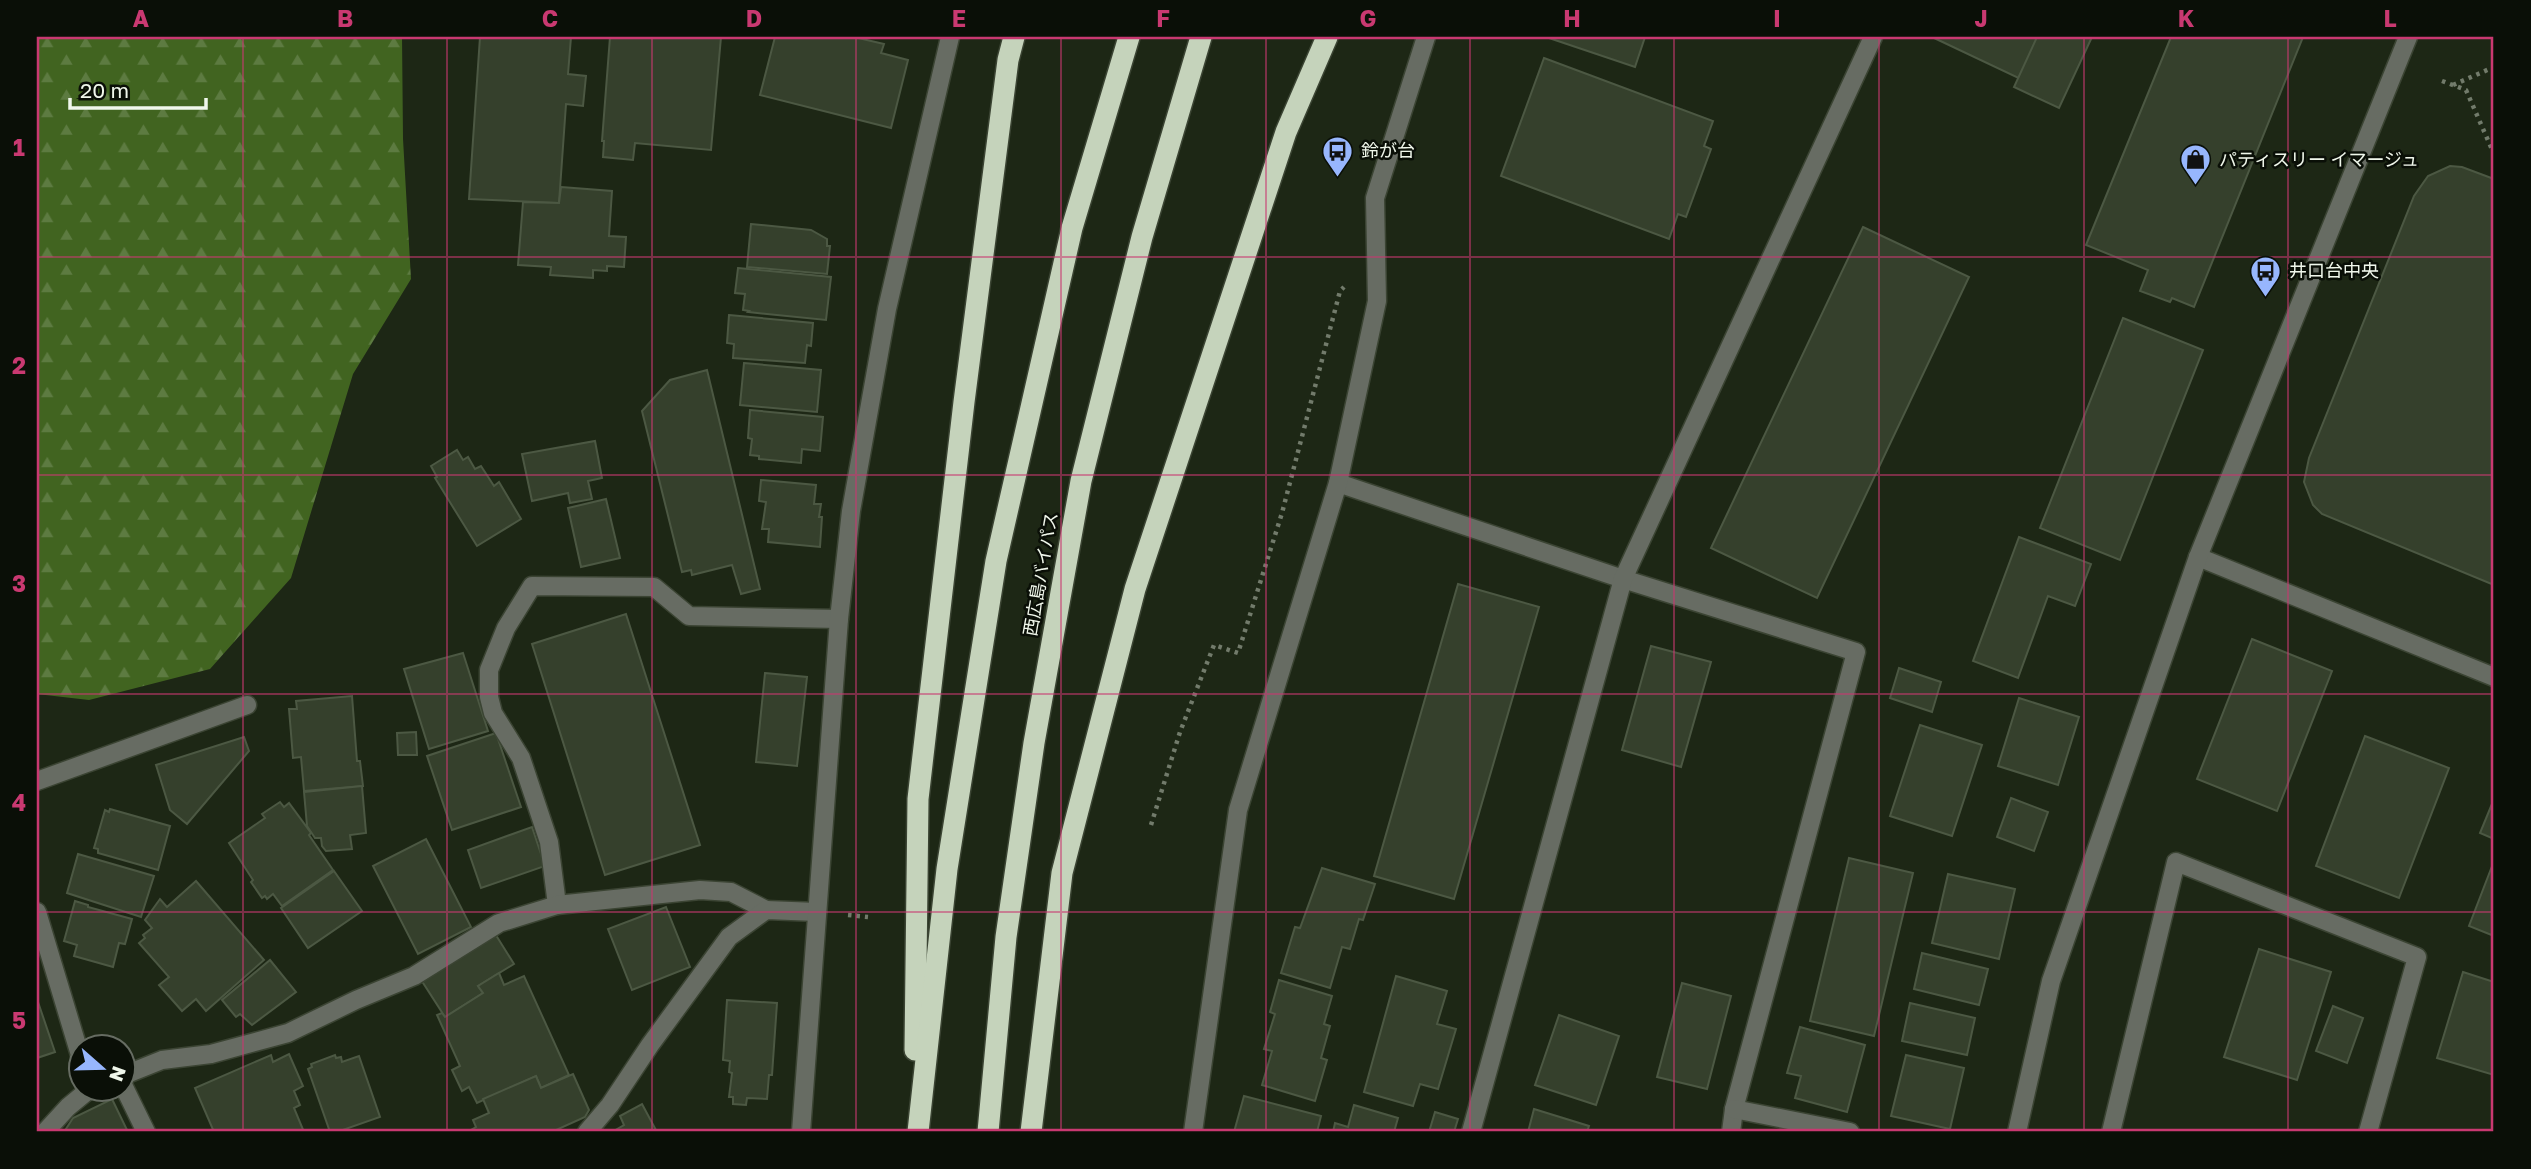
<svg xmlns="http://www.w3.org/2000/svg" width="2531" height="1169" viewBox="0 0 2531 1169" font-family="'Golos Text','Noto Sans JP',sans-serif">
<defs>
<pattern id="forest-firs" width="22" height="20" patternUnits="userSpaceOnUse" patternTransform="scale(1.75)"><rect width="22" height="20" fill="#416420"/><path d="M5 1l3.5 6h-7zM16 11l3.5 6h-7z" fill="#5d7b41"/></pattern>
</defs>
<rect width="100%" height="100%" fill="#1d2715"/>
<polygon fill="url(#forest-firs)" points="37,37 402,37 403,139 411,279 353,374 291,578 210,669 89,700 37,694"/>
<g fill="#35402c" stroke="#4c5843" stroke-width="2">
<polygon points="480,37 571,37 568,74 586,76 583,106 566,104 559,203 469,199"/>
<polygon points="610,37 721,37 711,150 635,143 633,160 603,157 604,141 602,141"/>
<polygon points="775,37 854,37 884,44 881,53 908,60 891,128 760,95"/>
<polygon points="1546,37 1645,37 1635,67"/>
<polygon points="1932,37 2051,37 2029,83"/>
<polygon points="2037,37 2092,37 2059,108 2014,87"/>
<polygon points="2171,37 2303,37 2194,307 2172,298 2170,302 2140,291 2148,270 2086,245"/>
<polygon points="1544,58 1713,121 1704,146 1711,149 1686,217 1678,214 1669,239 1501,176"/>
<polygon points="2450,166 2462,167 2494,179 2494,585 2322,514 2313,505 2304,482 2309,458 2414,196 2428,176"/>
<polygon points="561,187 612,191 609,236 626,237 624,267 607,266 607,271 593,270 593,278 550,275 551,267 518,265 523,202 559,203"/>
<polygon points="751,224 811,230 827,239 827,246 830,246 827,274 747,267"/>
<polygon points="1863,227 1969,277 1817,598 1711,548"/>
<polygon points="738,268 831,277 826,320 748,312 749,311 743,310 745,294 735,293"/>
<polygon points="729,315 813,323 811,346 807,345 805,363 733,358 734,344 727,343"/>
<polygon points="2123,318 2203,350 2120,560 2040,528"/>
<polygon points="744,363 821,370 817,412 740,405"/>
<polygon points="707,370 760,589 741,594 732,565 692,575 691,570 682,572 642,411 670,380"/>
<polygon points="750,410 823,417 820,451 802,449 801,463 759,459 759,456 750,455 752,439 748,438"/>
<polygon points="595,441 602,478 588,481 592,499 570,503 568,493 532,501 522,454"/>
<polygon points="457,450 463,460 468,457 475,469 481,466 494,486 499,482 521,519 477,546 435,478 437,477 431,466"/>
<polygon points="761,480 816,485 814,504 821,504 819,517 822,517 820,547 768,542 769,529 762,529 766,502 759,501"/>
<polygon points="606,499 620,558 581,567 568,508"/>
<polygon points="2019,537 2091,564 2075,606 2048,596 2018,678 1973,661"/>
<polygon points="1458,584 1539,607 1454,899 1374,876"/>
<polygon points="626,614 700,845 605,875 532,644"/>
<polygon points="2252,639 2332,671 2277,811 2197,779"/>
<polygon points="1651,646 1711,662 1681,767 1622,750"/>
<polygon points="463,653 488,731 429,749 404,669"/>
<polygon points="1899,668 1941,682 1932,712 1890,698"/>
<polygon points="765,673 807,677 797,766 756,762"/>
<polygon points="352,696 357,761 360,761 363,786 304,791 301,757 293,758 289,709 297,709 296,701"/>
<polygon points="2019,698 2079,717 2058,785 1998,766"/>
<polygon points="1920,725 1982,745 1952,836 1890,816"/>
<polygon points="416,732 417,755 398,755 397,733"/>
<polygon points="496,733 521,807 452,830 427,756"/>
<polygon points="2365,736 2449,768 2399,898 2316,866"/>
<polygon points="244,737 249,751 187,824 170,810 156,765"/>
<polygon points="362,786 366,833 350,835 352,849 326,851 322,846 321,838 315,838 307,826 304,792"/>
<polygon points="2011,798 2048,812 2034,851 1997,837"/>
<polygon points="2494,799 2494,839 2480,833"/>
<polygon points="280,802 284,807 289,803 311,833 309,835 333,870 282,906 273,894 267,899 265,896 262,898 251,882 253,880 229,843 265,818 262,814"/>
<polygon points="110,809 170,826 158,870 98,853 98,849 94,848 105,810 109,812"/>
<polygon points="532,827 545,866 481,888 468,850"/>
<polygon points="426,839 471,927 418,954 373,866"/>
<polygon points="78,854 154,876 141,917 67,893"/>
<polygon points="1849,858 1913,873 1874,1036 1810,1021"/>
<polygon points="2494,861 2494,936 2469,926"/>
<polygon points="1322,868 1375,884 1363,920 1359,919 1350,949 1342,947 1330,988 1281,973 1295,927 1300,928"/>
<polygon points="334,871 362,911 308,948 281,908"/>
<polygon points="1948,874 2015,889 1999,959 1932,943"/>
<polygon points="196,881 264,960 206,1011 196,999 182,1011 159,985 169,977 139,943 145,938 143,935 152,928 145,920 160,899 167,907"/>
<polygon points="75,901 88,905 88,907 132,919 125,944 119,943 113,967 74,956 77,945 64,941"/>
<polygon points="666,907 690,967 632,990 608,929"/>
<polygon points="494,932 514,964 478,986 483,993 445,1017 418,975"/>
<polygon points="2259,949 2331,972 2297,1080 2224,1057"/>
<polygon points="1922,953 1988,969 1979,1005 1914,989"/>
<polygon points="270,960 296,992 252,1025 240,1014 236,1017 222,1000"/>
<polygon points="2463,972 2494,982 2494,1075 2437,1058"/>
<polygon points="499,973 504,985 524,976 569,1075 541,1088 536,1076 477,1103 469,1087 462,1091 452,1070 460,1066 437,1015 442,1013 445,1017 483,993 478,986"/>
<polygon points="1396,976 1447,991 1437,1024 1456,1029 1438,1089 1420,1084 1413,1106 1364,1092"/>
<polygon points="1279,980 1332,996 1324,1024 1330,1026 1321,1058 1327,1060 1315,1101 1262,1085 1272,1051 1264,1049 1275,1014 1270,1012"/>
<polygon points="1682,983 1731,996 1707,1089 1657,1077"/>
<polygon points="37,999 55,1052 37,1058"/>
<polygon points="727,1000 777,1003 772,1075 769,1075 767,1099 747,1098 746,1105 733,1104 733,1097 729,1097 732,1073 729,1072 730,1061 723,1060"/>
<polygon points="1910,1003 1975,1018 1967,1055 1902,1041"/>
<polygon points="2333,1006 2363,1018 2347,1063 2316,1051"/>
<polygon points="1559,1015 1619,1036 1596,1105 1535,1085"/>
<polygon points="1800,1027 1865,1045 1847,1112 1795,1098 1801,1076 1787,1073"/>
<polygon points="289,1054 303,1086 294,1091 300,1105 294,1108 304,1132 214,1132 195,1088 271,1055 273,1062"/>
<polygon points="335,1055 336,1058 341,1057 342,1062 359,1056 380,1117 337,1132 330,1132 308,1069 312,1067 311,1064"/>
<polygon points="1906,1055 1964,1068 1950,1129 1891,1116"/>
<polygon points="573,1074 589,1110 585,1117 556,1130 557,1132 470,1132 469,1131 476,1127 473,1120 489,1113 483,1099 536,1076 541,1088"/>
<polygon points="1244,1096 1321,1116 1317,1132 1234,1132"/>
<polygon points="112,1099 128,1132 64,1132 73,1118"/>
<polygon points="642,1104 657,1132 612,1132 624,1125 620,1116"/>
<polygon points="1354,1105 1398,1118 1394,1132 1333,1132 1335,1123 1348,1127"/>
<polygon points="1534,1109 1589,1126 1587,1132 1528,1132"/>
<polygon points="1435,1112 1458,1119 1454,1132 1429,1132"/>
</g>
<g fill="none" stroke-linecap="round" stroke-linejoin="round">
<defs>
<g id="minor">
<polyline points="1338,483 1623,579 1856,652 1734,1109 1731,1132"/>
<polyline points="2198,557 2494,677"/>
<polyline points="37,781 247,705"/>
<polyline points="557,905 549,842 521,758 493,713 489,697 489,670 506,628 532,586 654,587 689,616 839,619"/>
<polyline points="37,912 80,1055"/>
<polyline points="122,1076 162,1060 211,1054 288,1033 356,1000 414,976 499,923 557,905 700,890 731,892 766,910"/>
<polyline points="122,1083 146,1132"/>
<polyline points="1734,1109 1850,1132"/>
<polyline points="45,1132 68,1107 91,1088"/>
<polyline points="587,1132 610,1105 650,1045 729,937 766,910 817,912"/>
<polyline points="801,1132 839,619 851,511 887,309 950,37"/>
<polyline points="1193,1132 1238,810 1338,483 1377,301 1375,198 1426,37"/>
<polyline points="1471,1132 1623,579 1873,37"/>
<polyline points="2017,1132 2051,981 2198,557 2408,37"/>
<polyline points="2111,1132 2176,862 2417,957 2368,1132"/>
</g>
<g id="highway">
<polyline points="915,1050 918,799 964,402 1008,60 1014,37"/>
<polyline points="918,1132 947,869 996,561 1072,228 1129,37"/>
<polyline points="988,1132 1006,937 1034,743 1081,481 1142,237 1201,37"/>
<polyline points="1031,1132 1062,873 1135,589 1286,132 1327,37"/>
</g>
</defs>
<use href="#minor" stroke="#3b4433" stroke-width="21"/>
<use href="#highway" stroke="#3b4433" stroke-width="24"/>
<g stroke="#727b6b" stroke-width="4.5" stroke-dasharray="3.5 5" stroke-linecap="butt">
<polyline points="2442,81 2466,90 2494,154"/>
<polyline points="2453,85 2494,67"/>
<polyline points="1151,825 1180,732 1214,645 1238,653 1282,513 1340,291 1344,287"/>
<polyline points="848,915 868,917"/>
</g>
<use href="#minor" stroke="#676c63" stroke-width="18"/>
<use href="#highway" stroke="#c5d3bb" stroke-width="21"/>
</g>
<path fill="none" stroke="#c93971" stroke-width="2" stroke-opacity="0.55" d="M243,37V1132M447,37V1132M652,37V1132M856,37V1132M1061,37V1132M1266,37V1132M1470,37V1132M1674,37V1132M1879,37V1132M2084,37V1132M2288,37V1132M37,257H2494M37,475H2494M37,694H2494M37,912H2494"/>
<defs>
<symbol id="bus-pin" viewBox="-11 -11 22 30"><path d="M0 17L-7.5 6A9.5 9.5 0 1 1 7.5 6Z" fill="#97b6fd" stroke="#0a0f07"/><path d="M-5-6H5V4H4V6H2V4H-2V6H-4V4H-5ZM-3.5-4V0h7V-4ZM-3.5 1.2v1.5H-2V1.2ZM2 1.2v1.5H3.5V1.2Z" fill="#111"/></symbol>
<symbol id="shop-pin" viewBox="-11 -11 22 30"><path d="M0 17L-7.5 6A9.5 9.5 0 1 1 7.5 6Z" fill="#97b6fd" stroke="#0a0f07"/><path d="M-5-2.5h2.3a2.7 3.5 0 0 1 5.4 0H5L5.5 6h-11ZM-1.5-2.5h3a1.5 2.3 0 0 0-3 0Z" fill="#111"/></symbol>
</defs>
<g fill-rule="evenodd">
<use href="#bus-pin" x="1320" y="134" width="35" height="47"/>
<use href="#shop-pin" x="2178" y="142" width="35" height="47"/>
<use href="#bus-pin" x="2248" y="254" width="35" height="47"/>
</g>
<g text-anchor="middle" stroke-width="5" stroke-linejoin="round" paint-order="stroke">
<g font-size="18" fill="#f0f7eb" stroke="#0a0f07" text-anchor="start">
<text x="1361" y="157">鈴が台</text>
<text x="2219" y="166">パティスリー イマージュ</text>
<text x="2289" y="277">井口台中央</text>
</g>
<g font-size="18" fill="#f0f7eb" stroke="#0a0f07">
<text transform="translate(1041 574) rotate(-80)" y="6">西広島バイパス</text>
</g>
</g>
<rect width="2531" height="1169" fill="none" stroke="#0a0f07" stroke-width="77"/>
<g transform="translate(102 1068) rotate(110)"><circle r="33" fill="#0a0f07" stroke="#666c62" stroke-width="2"/>
<path d="M0-5L12 26L0 18L-12 26Z" fill="#97b6fd"/>
<text y="-10" font-size="19" font-weight="bold" text-anchor="middle" fill="#f0f7eb">N</text>
</g>
<path d="M70 98v10h136v-10" fill="none" stroke="#f0f7eb" stroke-width="3.5"/>
<text x="80" y="98" font-size="21" fill="#f0f7eb" stroke="#0a0f07" stroke-width="5" paint-order="stroke">20 m</text>
<rect x="38" y="38" width="2454" height="1092" fill="none" stroke="#c93971" stroke-width="2.5"/>
<g font-size="23" text-anchor="middle" font-weight="bold" fill="#c93971">
<text x="141" y="27">A</text>
<text x="345" y="27">B</text>
<text x="550" y="27">C</text>
<text x="754" y="27">D</text>
<text x="959" y="27">E</text>
<text x="1163" y="27">F</text>
<text x="1368" y="27">G</text>
<text x="1572" y="27">H</text>
<text x="1777" y="27">I</text>
<text x="1981" y="27">J</text>
<text x="2186" y="27">K</text>
<text x="2390" y="27">L</text>
<text x="19" y="156">1</text>
<text x="19" y="374">2</text>
<text x="19" y="592">3</text>
<text x="19" y="811">4</text>
<text x="19" y="1029">5</text>
</g>
</svg>
